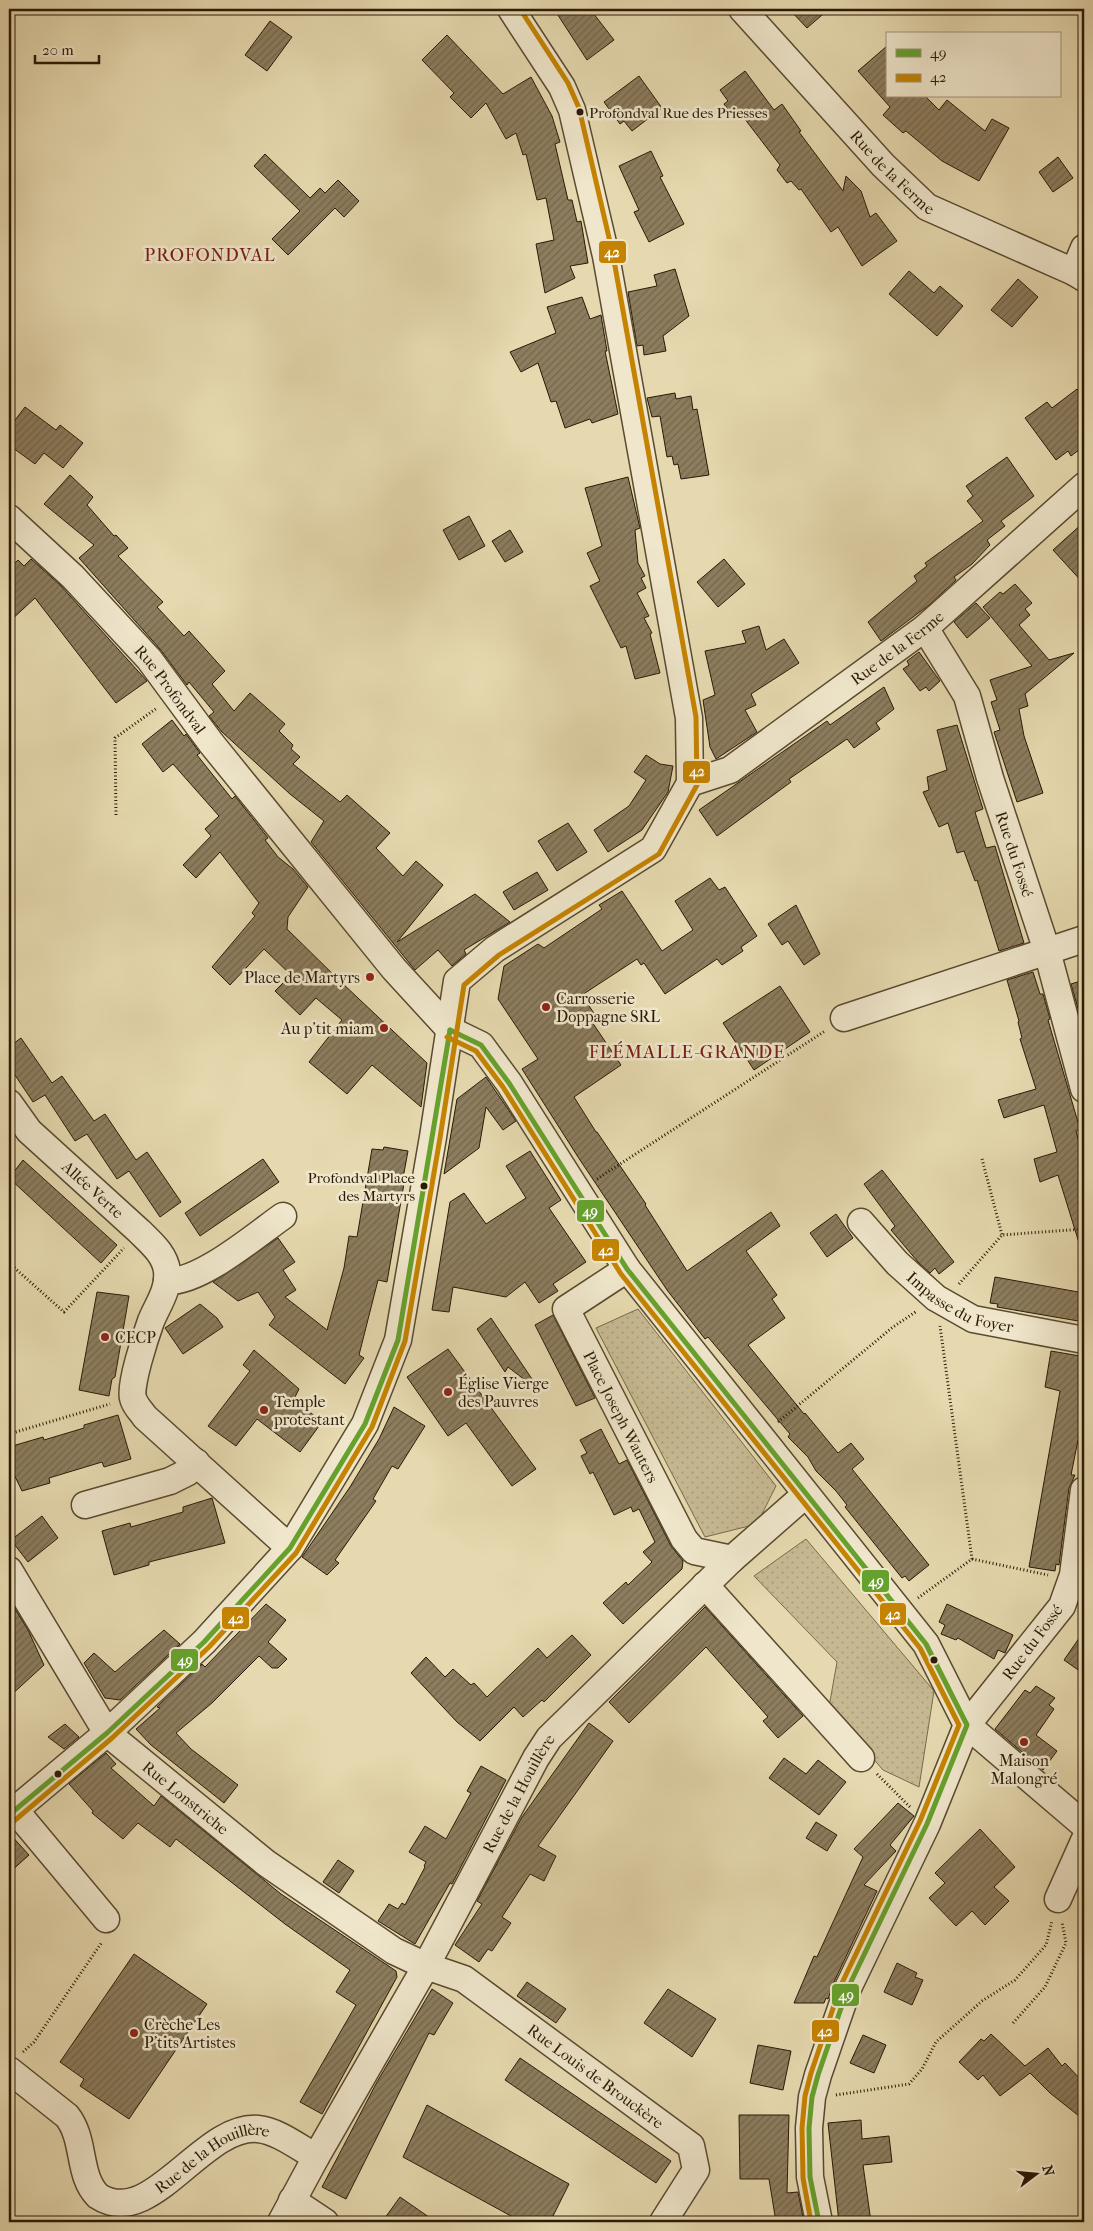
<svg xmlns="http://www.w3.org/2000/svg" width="1093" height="2231" viewBox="0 0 1093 2231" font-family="'IM FELL French Canon',serif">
<defs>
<pattern id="grass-dots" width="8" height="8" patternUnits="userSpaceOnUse" patternTransform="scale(1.25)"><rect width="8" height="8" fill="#c6b992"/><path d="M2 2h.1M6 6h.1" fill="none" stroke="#aa9e7c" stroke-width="1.8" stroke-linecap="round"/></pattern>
<pattern id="building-hatch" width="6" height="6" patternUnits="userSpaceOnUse" patternTransform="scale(1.25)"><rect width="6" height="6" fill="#8c7d5e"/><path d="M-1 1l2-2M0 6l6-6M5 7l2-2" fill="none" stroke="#73664c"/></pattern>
</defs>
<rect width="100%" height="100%" fill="#e6d9af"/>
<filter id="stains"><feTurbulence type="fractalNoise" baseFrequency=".004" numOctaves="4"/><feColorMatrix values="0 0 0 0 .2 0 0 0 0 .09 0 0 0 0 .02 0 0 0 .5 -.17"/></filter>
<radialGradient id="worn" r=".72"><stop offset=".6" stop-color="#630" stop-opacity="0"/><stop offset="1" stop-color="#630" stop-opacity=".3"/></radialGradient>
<g fill="url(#grass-dots)" stroke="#786a4c">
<polygon points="638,1309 776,1486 757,1524 705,1537 596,1328"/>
<polygon points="806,1539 934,1691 919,1787 883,1770 829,1707 837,1662 754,1576"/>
</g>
<g fill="url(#building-hatch)" stroke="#2a1a06">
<polygon points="554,9 590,9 614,40 587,60"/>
<polygon points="789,9 829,9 807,28"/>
<polygon points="270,21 292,37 267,71 245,55"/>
<polygon points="447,35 503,94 531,77 552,116 560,142 555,144 568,200 572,200 577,222 581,221 588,263 570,266 575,278 545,293 536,244 554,240 546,198 537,200 526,154 523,155 516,133 506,139 486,103 471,118 450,97 454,93 422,60"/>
<polygon points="887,46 887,96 925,96 939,110 947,100 985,131 992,119 1009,128 979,181 942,161 906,131 903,133 883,115 890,107 858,71"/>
<polygon points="745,71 774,110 782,104 801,131 799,132 843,191 846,176 861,191 870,217 876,213 897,241 862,266 838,227 831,232 801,189 799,190 791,181 787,183 777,170 780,165 741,114 735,119 724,104 728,101 720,90"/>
<polygon points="639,76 662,108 632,131 624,121 620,124 604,102"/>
<polygon points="651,151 663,176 660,177 684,224 649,242 634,212 639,210 619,166"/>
<polygon points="265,154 310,198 320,188 325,193 338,180 359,201 344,217 335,208 288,255 272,239 300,211 254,166"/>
<polygon points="1058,157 1073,178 1053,192 1039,172"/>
<polygon points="675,269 689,316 663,336 666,351 644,355 643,345 637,346 628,292 657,286 654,275"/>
<polygon points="909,271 934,293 940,286 963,306 937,336 889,294"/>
<polygon points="1018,279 1038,297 1012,327 991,310"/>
<polygon points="582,297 590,319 601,315 607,351 605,351 618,414 592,423 590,419 565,428 556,401 551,402 538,363 521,372 510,352 556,333 547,307"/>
<polygon points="1077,389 1084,398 1084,446 1071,456 1068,451 1056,460 1025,418 1047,402 1052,408"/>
<polygon points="675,393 676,399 691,396 693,410 697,409 709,475 681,479 678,464 674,465 672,456 667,457 660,416 652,417 647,398"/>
<polygon points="25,407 56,430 60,425 83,443 63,468 44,453 35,464 9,445 9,428"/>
<polygon points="1007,457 1034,496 1001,521 1005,526 987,540 990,545 972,564 954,577 956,580 929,605 881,641 868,622 917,581 914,576 927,566 925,563 983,521 967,501 973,496 966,486"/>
<polygon points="70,475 93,497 87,505 114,536 116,535 128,548 118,556 163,602 157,607 184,636 189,631 225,671 212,684 234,711 250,693 285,724 279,731 293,745 291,749 300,757 293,764 340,802 347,795 390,833 376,848 403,876 416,861 443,885 397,942 475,894 510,922 464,950 466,954 452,966 438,950 415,970 311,842 324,821 290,794 222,732 209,716 214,712 189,682 187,685 160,649 79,558 94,545 44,504"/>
<polygon points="628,477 640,528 635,530 638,563 645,576 641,578 646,588 637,593 649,616 644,618 652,633 650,634 660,673 635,679 626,646 621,648 590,586 600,581 587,553 602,546 585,488"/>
<polygon points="469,516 485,546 459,560 443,530"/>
<polygon points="1084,522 1084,584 1053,550"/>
<polygon points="510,530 523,552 505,562 492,541"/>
<polygon points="31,559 60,585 147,681 116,703 35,598 9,622 9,569 18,560 24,566"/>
<polygon points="724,559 745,584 718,607 697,582"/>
<polygon points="1015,584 1032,603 1025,609 1030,615 1019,625 1049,660 1074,653 1025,694 1028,706 1019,709 1024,736 1043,793 1017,802 994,732 1000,730 991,702 997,700 990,680 1032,666 983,607 1000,592 1003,594"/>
<polygon points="976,603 990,618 967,638 954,622"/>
<polygon points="759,626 766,650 784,639 799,663 751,694 756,705 745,710 757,732 716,759 710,747 703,700 715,695 705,651 746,643 742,631"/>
<polygon points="919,652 940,681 929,691 926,687 920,691 903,669 909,665 907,661"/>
<polygon points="884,687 894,709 876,723 880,729 854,748 847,739 789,779 791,782 717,836 699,810 827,721 830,725"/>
<polygon points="172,720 184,736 186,734 200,753 197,755 232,799 235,796 268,838 265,840 278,857 293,869 308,887 288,917 287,929 341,982 427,1063 421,1107 372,1065 347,1094 309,1062 342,1020 316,998 300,1015 275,991 291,975 264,949 230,985 212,967 255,916 252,913 259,903 220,852 196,878 183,865 211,836 205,829 219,816 173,764 163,772 142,744"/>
<polygon points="957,725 983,809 975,812 986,848 995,846 1024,943 999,951 977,880 975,881 964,851 957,853 948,823 939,827 923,792 929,790 927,777 947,770 937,730"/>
<polygon points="646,755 660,764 673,766 668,792 642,830 608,852 594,830 629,806 646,780 634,772"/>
<polygon points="568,823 587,852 557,871 538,841"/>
<polygon points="537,872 548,890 514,910 503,892"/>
<polygon points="710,878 719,890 725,887 757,936 741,947 743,951 722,965 717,959 665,994 644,963 641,965 637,959 582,995 595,1015 590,1019 621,1065 574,1097 596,1132 597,1132 646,1204 645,1205 687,1271 771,1212 780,1226 746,1251 777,1295 772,1299 785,1318 748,1345 804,1414 805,1413 838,1453 851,1443 864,1459 852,1469 929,1565 909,1581 905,1576 902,1578 845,1507 847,1505 836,1491 816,1471 808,1457 788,1437 790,1434 708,1337 705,1339 667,1290 578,1157 522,1069 538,1059 498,999 504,966 538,944 544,948 602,909 599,905 622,891 662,951 693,930 675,901"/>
<polygon points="796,905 820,954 804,965 788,941 782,945 768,924"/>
<polygon points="1033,972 1040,994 1043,994 1050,1019 1048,1020 1080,1129 1076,1131 1084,1161 1084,1246 1080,1246 1058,1175 1040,1182 1034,1159 1057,1152 1044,1105 1004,1118 998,1100 1036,1089 1020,1039 1022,1038 1018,1022 1019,1021 1007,980"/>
<polygon points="1084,980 1084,1011 1079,1012 1071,984"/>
<polygon points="780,986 810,1032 754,1070 723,1023"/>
<polygon points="21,1038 52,1083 62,1076 94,1121 105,1114 136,1160 147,1152 181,1202 160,1217 129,1171 117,1179 87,1134 75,1141 45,1095 33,1102 9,1066 9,1047"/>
<polygon points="486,1077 516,1121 503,1130 486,1107 479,1148 444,1174 457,1099"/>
<polygon points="384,1147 408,1151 403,1178 405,1178 387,1282 378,1280 359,1355 364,1358 345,1384 269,1325 275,1317 258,1292 238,1301 213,1282 278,1238 295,1262 283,1270 296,1290 285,1297 327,1330 344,1268 349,1236 357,1237 372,1149 383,1150"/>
<polygon points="530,1151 561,1200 549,1208 586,1262 553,1284 558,1291 539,1303 525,1282 506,1297 453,1287 449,1312 432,1310 450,1202 464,1193 486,1224 526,1198 506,1166"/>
<polygon points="263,1159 279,1182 200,1236 185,1213"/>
<polygon points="23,1160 117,1245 101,1263 9,1178"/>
<polygon points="882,1170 954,1262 939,1274 935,1268 930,1273 918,1262 891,1230 895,1226 864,1184"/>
<polygon points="836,1214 853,1238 827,1257 810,1233"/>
<polygon points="995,1277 1084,1293 1084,1322 997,1307 998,1304 990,1303"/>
<polygon points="97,1292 129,1296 115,1377 112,1379 109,1396 79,1390"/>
<polygon points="200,1304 217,1318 223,1327 183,1354 165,1328"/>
<polygon points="553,1315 595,1398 576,1406 535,1325"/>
<polygon points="491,1318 536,1385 534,1387 508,1367 505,1372 477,1329"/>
<polygon points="448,1349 536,1469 512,1486 466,1423 448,1436 407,1377"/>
<polygon points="254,1350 299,1389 294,1399 322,1422 300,1452 257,1419 236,1446 208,1426 250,1371 243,1365"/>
<polygon points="1051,1351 1080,1356 1080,1360 1084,1361 1084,1421 1081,1440 1078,1440 1071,1475 1075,1475 1069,1488 1059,1565 1056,1564 1055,1571 1029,1567 1060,1391 1045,1387"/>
<polygon points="394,1407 425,1426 398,1469 392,1466 373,1499 376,1501 335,1560 339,1563 327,1575 302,1557 350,1487 379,1439"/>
<polygon points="118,1415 131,1459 104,1467 102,1462 49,1478 50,1483 22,1491 9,1464 9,1447 43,1437 44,1440 84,1428 84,1425"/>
<polygon points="601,1429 619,1464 627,1460 671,1546 683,1561 682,1569 623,1624 603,1603 626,1582 628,1585 652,1562 643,1552 655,1542 639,1509 633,1512 631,1507 614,1515 593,1472 590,1474 581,1456 587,1453 580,1440"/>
<polygon points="212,1498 225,1543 149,1562 149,1565 114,1575 102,1531 130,1523 131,1527 183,1512 183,1507"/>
<polygon points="42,1516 58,1538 28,1562 11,1540"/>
<polygon points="9,1599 28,1630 44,1665 9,1697"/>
<polygon points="266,1604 286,1620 268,1642 287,1659 278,1668 272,1668 259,1656 212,1703 176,1733 191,1749 238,1785 224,1803 151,1745 136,1729 160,1708 157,1707 202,1664 205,1667"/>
<polygon points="947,1604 1013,1635 1005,1653 998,1650 994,1659 958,1638 956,1640 941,1634 945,1625 939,1622"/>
<polygon points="705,1607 803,1716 778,1738 763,1721 768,1717 706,1647 629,1723 609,1702"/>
<polygon points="164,1630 180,1644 120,1700 105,1698 84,1663 94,1653 115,1672"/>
<polygon points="1084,1631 1084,1674 1064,1660"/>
<polygon points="572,1635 591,1655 544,1702 542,1700 523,1717 514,1707 480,1741 457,1722 411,1673 426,1657 445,1677 453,1669 471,1685 474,1683 487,1697 538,1648 547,1658"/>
<polygon points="1036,1686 1055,1698 1049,1705 1054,1709 1036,1735 1057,1751 1043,1770 995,1729 1025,1690 1030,1693"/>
<polygon points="589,1723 613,1741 538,1846 556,1856 544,1881 530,1874 502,1917 511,1923 492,1951 488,1949 479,1962 455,1945 482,1904 477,1901 522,1817"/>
<polygon points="65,1724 79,1737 64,1749 48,1737"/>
<polygon points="106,1753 116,1764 111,1768 154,1806 161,1796 281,1894 396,1971 397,1977 322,2114 300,2102 356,2005 336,1992 350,1970 285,1924 176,1839 170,1847 138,1823 123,1839 92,1813 93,1811 69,1784"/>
<polygon points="784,1758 806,1774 818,1760 846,1782 819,1815 769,1778"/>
<polygon points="481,1766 506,1780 452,1884 450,1883 415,1944 378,1921 389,1904 398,1909 402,1903 405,1905 425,1867 424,1866 426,1862 409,1852 425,1826 446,1839 471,1793 467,1791"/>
<polygon points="898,1803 914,1816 890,1845 896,1851 864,1885 877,1891 834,1982 828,1999 826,1998 824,2003 794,2003 814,1956 817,1957 863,1857 854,1849"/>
<polygon points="816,1822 837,1835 827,1851 806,1838"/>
<polygon points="980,1829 1015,1867 994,1887 1009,1901 985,1925 972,1911 956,1926 929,1898 945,1883 935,1873"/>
<polygon points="9,1833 29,1855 9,1873"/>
<polygon points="338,1860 354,1871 339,1893 323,1882"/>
<polygon points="134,1954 207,2004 129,2119 80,2086 84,2079 60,2062"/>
<polygon points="897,1963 917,1973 915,1977 923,1980 912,2005 884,1992"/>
<polygon points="527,1982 566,2009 556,2023 517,1996"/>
<polygon points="432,1989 453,2003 434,2035 429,2033 346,2199 322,2187 377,2082"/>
<polygon points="668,1989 716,2019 692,2057 644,2023"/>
<polygon points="991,2034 1025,2066 1048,2048 1062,2066 1065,2063 1084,2083 1084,2120 1050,2093 1030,2073 1000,2096 983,2075 978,2080 959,2062 981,2039 984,2041"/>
<polygon points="863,2035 886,2045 874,2073 850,2063"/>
<polygon points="758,2045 791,2051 783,2090 750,2083"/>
<polygon points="520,2058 671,2161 656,2183 505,2080"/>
<polygon points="427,2105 569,2184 550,2222 522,2222 403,2157"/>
<polygon points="739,2115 789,2115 787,2193 798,2192 804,2222 776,2222 769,2179 740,2179"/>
<polygon points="861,2120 862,2139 889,2136 892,2162 863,2165 871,2222 839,2222 828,2123"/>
<polygon points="400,2197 436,2222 382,2222"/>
</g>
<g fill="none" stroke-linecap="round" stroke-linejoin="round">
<defs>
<g id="minor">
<path id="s1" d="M742,9L883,165L927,207L1074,272L1084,278"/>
<polyline points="1074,272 1084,248"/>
<path id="s2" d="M9,518L73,577L149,659L211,743L394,969L450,1030L481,1045L509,1083L627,1269L926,1644L967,1725L927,1824L848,1988L818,2075L812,2097L809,2128L810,2177L819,2222"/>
<path id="s3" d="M925,628L967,696L990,778L1047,951L1084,1089"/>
<path id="s4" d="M690,783L730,770L925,628L1084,486"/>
<polyline points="844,1018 1084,939"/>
<path id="s5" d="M9,1103L29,1131L139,1231C150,1242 165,1254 167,1271C169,1290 158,1304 151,1321C146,1335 129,1386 133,1398C135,1406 141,1411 145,1417L290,1548"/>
<path id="s6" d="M861,1222L897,1263L936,1298L973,1319L1084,1340"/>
<path id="s7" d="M627,1269L566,1309L684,1539L694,1551L732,1559"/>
<path d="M167,1281C200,1283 256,1235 283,1216"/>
<polyline points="1084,1490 1073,1575 1062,1606 967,1725 1084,1825"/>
<polyline points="85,1505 170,1481 188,1472 196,1462"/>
<path id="s8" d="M9,1570L107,1733L266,1863L394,1951L426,1966L464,1979L691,2146L696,2170L663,2222"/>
<polyline points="705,1585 861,1758"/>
<polyline points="15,1810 106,1919"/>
<polyline points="9,1815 107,1733 204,1642 290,1548 365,1424 398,1340 433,1137 457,981 495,949 653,849 690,783 689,718 606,256 572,110 562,87 511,9"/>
<polyline points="1058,1899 1084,1841"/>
<path id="s9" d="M9,2070L67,2116C86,2140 77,2175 98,2196C151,2231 202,2124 258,2129C278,2131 298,2147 316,2157"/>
<polyline points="292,2200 325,2222"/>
<path id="s10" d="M281,2222L316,2157L426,1966L536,1758L549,1738L732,1559L805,1495"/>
</g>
</defs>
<use href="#minor" stroke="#594a30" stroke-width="29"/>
<g stroke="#2a1a06" stroke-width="3" stroke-dasharray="1 2.5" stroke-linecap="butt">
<polyline points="116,815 115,738 157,708"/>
<polyline points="982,1159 1002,1235"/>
<polyline points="597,1179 825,1031"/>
<polyline points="9,1263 64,1312 124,1248"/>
<polyline points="959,1284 1002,1235 1084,1229"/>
<polyline points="778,1422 893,1327 917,1311"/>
<polyline points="9,1434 110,1404"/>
<polyline points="972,1559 1048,1575"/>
<polyline points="918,1598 972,1559 940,1326"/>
<polyline points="877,1774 910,1807"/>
<polyline points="1013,2023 1045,1987 1066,1943 1062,1922"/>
<polyline points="23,2052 34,2042 102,1942"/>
<polyline points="836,2095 909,2084 922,2069 936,2042 982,2001 1015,1980 1046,1945 1052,1921"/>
</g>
<use href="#minor" stroke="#efe6cb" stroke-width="26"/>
<defs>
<g id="bus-1">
<polyline points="450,1030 481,1045 509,1083 627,1269 926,1644 967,1725 927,1824 848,1988 818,2075 812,2097 809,2128 810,2177 819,2222"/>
<polyline points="9,1815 107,1733 204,1642 290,1548 365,1424 398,1340 450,1030"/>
</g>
<g id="bus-2">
<polyline points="447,1037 476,1051 503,1087 621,1274 920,1648 959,1725 920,1821 841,1985 811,2073 805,2096 802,2128 803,2178 811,2222"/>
<polyline points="14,1821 112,1738 209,1647 296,1553 372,1427 405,1341 440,1138 464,985 499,955 659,854 697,785 696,717 613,255 579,108 568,83 520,9"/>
</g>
</defs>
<use href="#bus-1" stroke="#efe6cb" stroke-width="9"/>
<use href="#bus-2" stroke="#efe6cb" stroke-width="9"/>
<use href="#bus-1" stroke="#66a12d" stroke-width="5"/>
<use href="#bus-2" stroke="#c48302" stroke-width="5"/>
</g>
<g fill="#2a1a06" stroke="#efe6cb" stroke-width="2">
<circle cx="580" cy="112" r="4.5"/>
<circle cx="424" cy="1186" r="4.5"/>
<circle cx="934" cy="1660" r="4.5"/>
<circle cx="58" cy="1774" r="4.5"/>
</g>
<g fill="#8f2418" stroke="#efe6cb" stroke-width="2">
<circle cx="370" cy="977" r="5"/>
<circle cx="546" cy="1007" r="5"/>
<circle cx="384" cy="1028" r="5"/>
<circle cx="105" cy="1337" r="5"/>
<circle cx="448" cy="1392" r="5"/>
<circle cx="264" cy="1410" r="5"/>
<circle cx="1024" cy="1742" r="5"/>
<circle cx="134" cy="2033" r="5"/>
</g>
<g text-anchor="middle" stroke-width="5" stroke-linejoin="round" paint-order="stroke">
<g font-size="15" fill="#2a1a06" stroke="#efe6cb" text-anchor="start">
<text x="589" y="118">Profondval Rue des Priesses</text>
<text x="415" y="1183" text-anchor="end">Profondval Place<tspan x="415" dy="18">des Martyrs</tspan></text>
</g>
<g font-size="16" fill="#2a1a06" stroke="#efe6cb">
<text dy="6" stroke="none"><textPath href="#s1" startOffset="222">Rue de la Ferme</textPath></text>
<text dy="6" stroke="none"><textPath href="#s4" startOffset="249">Rue de la Ferme</textPath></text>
<text dy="6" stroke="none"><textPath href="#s2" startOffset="236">Rue Profondval</textPath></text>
<text dy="6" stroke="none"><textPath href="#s3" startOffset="245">Rue du Fossé</textPath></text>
<text dy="6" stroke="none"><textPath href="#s5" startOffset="121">Allée Verte</textPath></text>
<text dy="6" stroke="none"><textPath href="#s6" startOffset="131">Impasse du Foyer</textPath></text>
<text dy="6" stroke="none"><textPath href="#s7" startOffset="194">Place Joseph Wauters</textPath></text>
<text transform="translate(1032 1642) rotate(-53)" y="6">Rue du Fossé</text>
<text dy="6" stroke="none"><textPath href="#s10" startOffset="490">Rue de la Houillère</textPath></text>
<text dy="6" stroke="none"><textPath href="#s8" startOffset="292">Rue Lonstriche</textPath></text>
<text dy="6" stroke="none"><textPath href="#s8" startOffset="790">Rue Louis de Brouckère</textPath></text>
<text dy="6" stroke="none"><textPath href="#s9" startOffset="290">Rue de la Houillère</textPath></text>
</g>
<g font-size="16" fill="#2a1a06" stroke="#efe6cb" text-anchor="start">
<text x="360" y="983" text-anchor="end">Place de Martyrs</text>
<text x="556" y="1004">Carrosserie<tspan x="556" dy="18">Doppagne SRL</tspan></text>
<text x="374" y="1034" text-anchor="end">Au p'tit miam</text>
<text x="115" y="1343">CECP</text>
<text x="458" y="1389">Église Vierge<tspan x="458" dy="18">des Pauvres</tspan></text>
<text x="274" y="1407">Temple<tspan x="274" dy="18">protestant</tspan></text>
<text x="1024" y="1766" text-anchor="middle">Maison<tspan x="1024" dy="18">Malongré</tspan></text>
<text x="144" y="2030">Crèche Les<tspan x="144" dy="18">P'tits Artistes</tspan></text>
</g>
<g font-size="18" letter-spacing="1" fill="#7a1f14" stroke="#efe6cb">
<text x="210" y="261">PROFONDVAL</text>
</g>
<g font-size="19" letter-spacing="1" fill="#7a1f14" stroke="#efe6cb">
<text x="687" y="1058">FLÉMALLE-GRANDE</text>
</g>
</g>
<g stroke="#efe6cb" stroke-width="2">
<rect x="598" y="240" width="29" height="24" rx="5" fill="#c48302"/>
<rect x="682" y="760" width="29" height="24" rx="5" fill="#c48302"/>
<rect x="576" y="1199" width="29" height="24" rx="5" fill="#66a12d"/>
<rect x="591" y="1238" width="29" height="24" rx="5" fill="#c48302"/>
<rect x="861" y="1569" width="29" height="24" rx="5" fill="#66a12d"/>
<rect x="879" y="1602" width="28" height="24" rx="5" fill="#c48302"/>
<rect x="221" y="1606" width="29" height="24" rx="5" fill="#c48302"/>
<rect x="170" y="1648" width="29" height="24" rx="5" fill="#66a12d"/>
<rect x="831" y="1983" width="29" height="24" rx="5" fill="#66a12d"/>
<rect x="811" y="2019" width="29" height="24" rx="5" fill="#c48302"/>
</g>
<g font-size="14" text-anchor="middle" font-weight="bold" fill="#fff">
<text x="612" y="257">42</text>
<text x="697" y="776">42</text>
<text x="590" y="1216">49</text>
<text x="606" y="1255">42</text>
<text x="876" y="1586">49</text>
<text x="893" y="1619">42</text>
<text x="236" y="1623">42</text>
<text x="185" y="1665">49</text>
<text x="846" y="2000">49</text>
<text x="825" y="2036">42</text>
</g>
<rect width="1093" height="2231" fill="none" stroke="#e6d9af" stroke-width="30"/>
<rect x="10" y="10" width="1073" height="2211" fill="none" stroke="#2a1a06" stroke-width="2.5"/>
<rect x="15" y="15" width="1063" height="2201" fill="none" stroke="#2a1a06"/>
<rect x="886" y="32" width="175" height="65" fill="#efe6cb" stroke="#a0947c"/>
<rect x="896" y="49" width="25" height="8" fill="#66a12d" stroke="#a0947c"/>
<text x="930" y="58" font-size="15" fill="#2a1a06">49</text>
<rect x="896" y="74" width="25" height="8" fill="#c48302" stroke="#a0947c"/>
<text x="930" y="82" font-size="15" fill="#2a1a06">42</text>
<g transform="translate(1036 2174) rotate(74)" stroke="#efe6cb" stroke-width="4" paint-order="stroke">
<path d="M0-4L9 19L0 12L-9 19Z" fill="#2a1a06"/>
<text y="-8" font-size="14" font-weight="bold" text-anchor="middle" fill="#2a1a06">N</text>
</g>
<path d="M35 55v8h64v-8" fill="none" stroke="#2a1a06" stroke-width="2.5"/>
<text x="42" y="55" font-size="15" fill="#2a1a06" stroke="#efe6cb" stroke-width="4" paint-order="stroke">20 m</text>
<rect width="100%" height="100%" filter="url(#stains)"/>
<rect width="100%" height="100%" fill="url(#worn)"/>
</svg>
